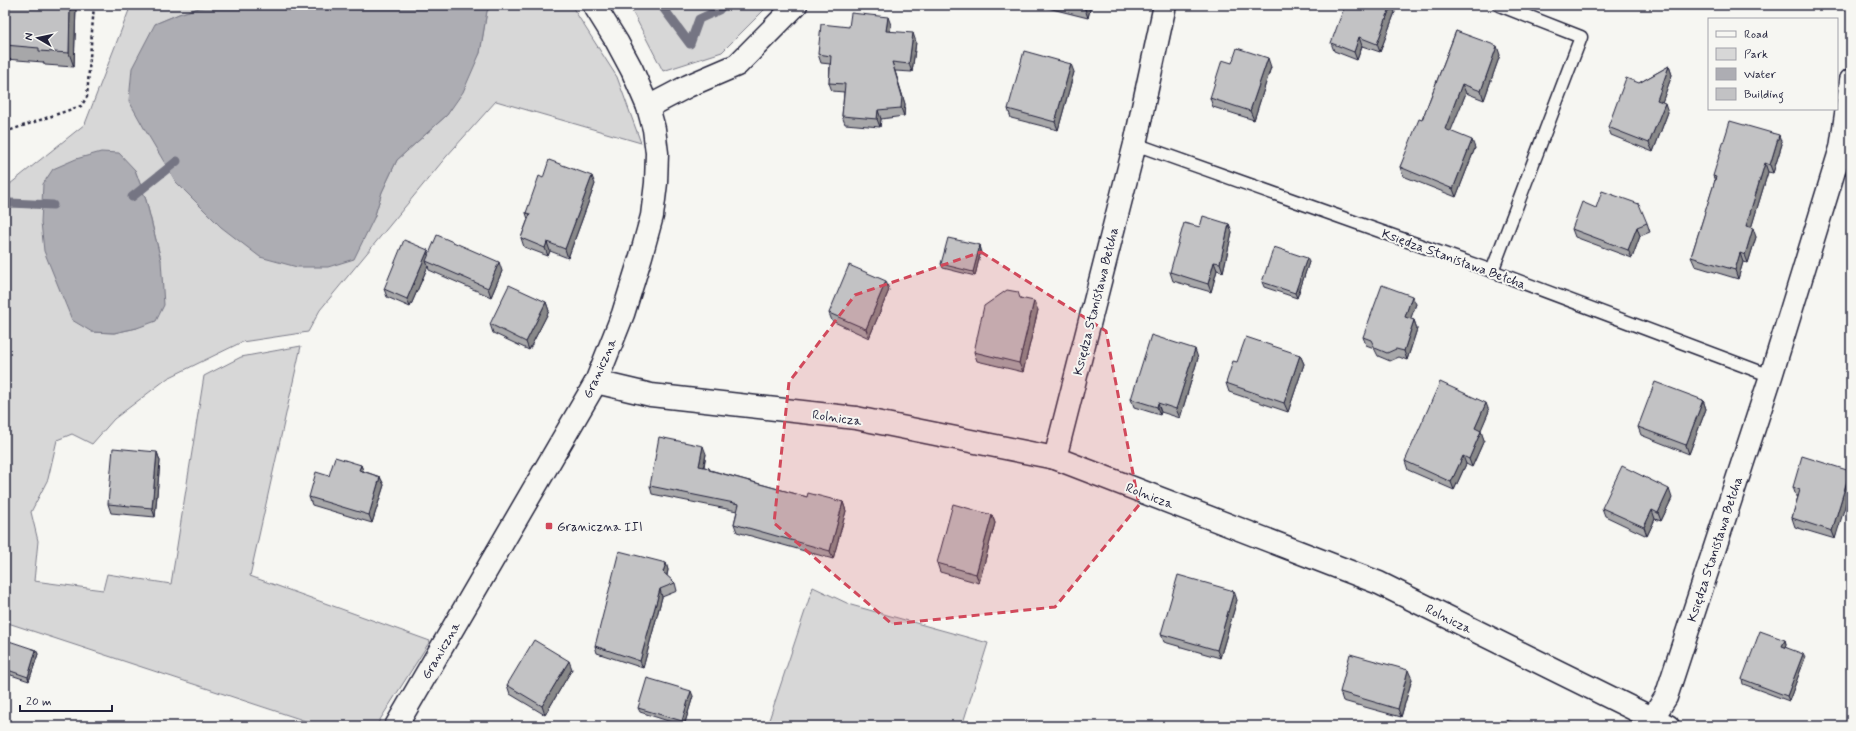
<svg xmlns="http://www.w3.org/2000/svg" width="1856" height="731" viewBox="0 0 1856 731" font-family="Mynerve,sans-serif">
<rect width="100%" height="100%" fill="#f6f6f2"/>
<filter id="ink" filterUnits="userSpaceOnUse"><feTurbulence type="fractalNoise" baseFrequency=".025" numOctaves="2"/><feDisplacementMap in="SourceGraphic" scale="8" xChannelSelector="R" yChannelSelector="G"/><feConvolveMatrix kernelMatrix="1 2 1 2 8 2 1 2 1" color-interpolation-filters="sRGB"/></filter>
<g filter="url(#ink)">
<g fill="#d7d7d7" stroke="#7c7c89" fill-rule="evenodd">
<path d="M131,5H209L179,14L155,24L374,218L382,192L397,160L447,115L480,53L487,11L494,5H571L617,77L641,143L496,101L446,157L320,310L308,332L242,342L168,378L114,419L92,444L72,434L57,440L48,479L31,512L38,541L34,581L103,590L107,574L171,584L204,376L241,357L301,346L250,576L430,641L376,726H321L5,622V188L85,124ZM135,170L146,200L161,260L137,328L114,333L92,332Z"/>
<polygon points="629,5 769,5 722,52 663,71"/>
<polygon points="813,587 851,605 988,643 962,726 767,726"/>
</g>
<g fill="#adadb3" stroke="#757583">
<polygon points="209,5 494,5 487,11 480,53 463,92 447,115 397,160 382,192 374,218 354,259 328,267 297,267 260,257 221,227 176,182 144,128 129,101 132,68 155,24 179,14"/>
<polygon points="101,152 119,153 135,170 146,200 161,260 164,305 156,321 137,328 114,333 92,332 72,320 44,251 41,222 43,184 53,169 76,159"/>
</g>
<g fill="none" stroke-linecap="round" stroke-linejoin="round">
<g stroke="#757583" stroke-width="9">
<polyline points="661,5 690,44 699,19 719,10 723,5"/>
<polyline points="132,197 177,161"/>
<polyline points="5,207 10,203 53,205"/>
</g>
<defs>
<g id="service">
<polyline points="1135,144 1492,271 1771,376"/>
<polyline points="1492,271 1581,37 1499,5"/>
</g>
<g id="minor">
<polyline points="648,107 688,86 737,65 796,5"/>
<polyline points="596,382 651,395 856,418 1055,458 1379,583 1668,726"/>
<polyline points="1055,458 1135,144 1165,5"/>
<polyline points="1652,719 1666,697 1771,376 1841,148 1851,80"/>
</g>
<polyline id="tertiary" points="396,726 596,382 623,314 641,256 652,216 656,183 657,153 654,129 648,107 632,70 617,42 594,5"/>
</defs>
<use href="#service" stroke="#22223b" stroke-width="15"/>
<use href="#minor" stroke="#22223b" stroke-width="25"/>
<use href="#tertiary" stroke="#22223b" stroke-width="25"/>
<polyline stroke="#22223b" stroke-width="2.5" stroke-dasharray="3 3" stroke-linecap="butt" points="5,132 81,106 87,97 94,5"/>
<use href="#service" stroke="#f6f6f2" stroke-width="12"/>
<use href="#minor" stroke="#f6f6f2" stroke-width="22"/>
<use href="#tertiary" stroke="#f6f6f2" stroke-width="22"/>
</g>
<g fill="#a7a7a9" stroke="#22223b">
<polygon points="5,5 75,5 76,7 74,67 45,65 43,62 5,59"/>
<polygon points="1036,5 1091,5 1088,18"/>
<polygon points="1395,12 1380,52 1362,46 1357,60 1334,51 1331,43"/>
<polygon points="891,25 890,31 916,42 912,72 895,71 905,104 904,116 881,119 880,127 845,124 842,116 844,92 832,91 829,83 830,64 821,63 818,54 849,27"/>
<polygon points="1456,31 1500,55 1484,100 1466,93 1450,131 1475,148 1456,197 1403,176 1400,167 1422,120"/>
<polygon points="1232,63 1271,67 1254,120 1213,107 1210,98"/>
<polygon points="1669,66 1672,75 1662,102 1668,112 1653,152 1611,135 1608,127 1639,83"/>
<polygon points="1074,72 1058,130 1011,118 1008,109"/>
<polygon points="1782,144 1773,173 1768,172 1751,228 1756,237 1748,263 1743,262 1738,279 1695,266 1691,257 1715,181 1713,176"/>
<polygon points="543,178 595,184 568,258 550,251 548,256 524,247 521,238 528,219 526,213"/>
<polygon points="1596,208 1647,223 1650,232 1640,236 1632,258 1575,237 1572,229"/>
<polygon points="1229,224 1232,232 1223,272 1217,270 1211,292 1173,281 1170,272 1200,227"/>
<polygon points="980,245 981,250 975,276 943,268 941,264"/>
<polygon points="428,250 429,254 502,271 491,297 429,270 428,266 410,307 387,297 384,289"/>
<polygon points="1309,262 1297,298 1264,287 1262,282"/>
<polygon points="889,290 869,338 832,321 829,313"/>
<polygon points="1020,298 1038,310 1023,372 977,361 974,352"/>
<polygon points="546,302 549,311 529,350 493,333 490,324"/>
<polygon points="1416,304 1410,319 1414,320 1417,329 1407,360 1399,357 1390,361 1378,356 1374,348 1366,345 1363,337"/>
<polygon points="1300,355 1304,364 1288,412 1229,392 1226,383 1237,362"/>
<polygon points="1198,358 1180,418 1161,412 1160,415 1134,407 1131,399"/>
<polygon points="1703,400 1706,409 1689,454 1641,435 1638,427"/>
<polygon points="1489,411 1480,431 1484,440 1472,467 1466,464 1454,490 1408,470 1405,461"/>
<polygon points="157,452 160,461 155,517 111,513 108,504"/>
<polygon points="706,454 704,467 709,468 710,470 807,497 843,502 846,511 833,559 737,532 734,524 737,511 652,494 650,486"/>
<polygon points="361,465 363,471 380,477 384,485 372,523 312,505 309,497 329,476"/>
<polygon points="1850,471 1835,539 1795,527 1792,518 1798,496 1796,496 1793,487"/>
<polygon points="1672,498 1661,521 1655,519 1647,536 1605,516 1602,508"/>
<polygon points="992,515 995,523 979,583 940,572 937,563"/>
<polygon points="666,563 668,570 667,576 675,583 677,591 662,597 643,668 597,653 595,646"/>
<polygon points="1237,600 1220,658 1164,642 1161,634"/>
<polygon points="1785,640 1786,644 1785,647 1805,658 1789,701 1743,684 1742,679"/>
<polygon points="5,643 36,650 38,654 29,681 5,673"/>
<polygon points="572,669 545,715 510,694 507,685"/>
<polygon points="1412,679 1401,717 1343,701 1340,692"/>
<polygon points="693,696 684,726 640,712 638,708"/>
</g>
<g fill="#888889" stroke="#22223b">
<polygon points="70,5 75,5 76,7 74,67 69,53"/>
<polygon points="1086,5 1091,5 1088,18 1085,9"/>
<polygon points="1391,5 1393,5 1395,12 1380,52 1377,44"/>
<polygon points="888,17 891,25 889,40 886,31"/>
<polygon points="913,33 916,42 912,72 909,64"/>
<polygon points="1359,37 1362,46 1357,60 1354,52"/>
<polygon points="1497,46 1500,55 1484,100 1481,91"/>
<polygon points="1268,58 1271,67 1254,120 1250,111"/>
<polygon points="892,62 905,104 904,116 901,108"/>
<polygon points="1071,64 1074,72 1058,130 1055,122"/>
<polygon points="1669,66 1672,75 1660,108 1657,100"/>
<polygon points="1462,84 1466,93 1448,138 1445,129"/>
<polygon points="1665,103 1668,112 1653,152 1649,143"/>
<polygon points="878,110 881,119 880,127 877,119"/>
<polygon points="1779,135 1782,144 1773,173 1770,165"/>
<polygon points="1472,140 1475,148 1456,197 1453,189"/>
<polygon points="1765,163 1768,172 1749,235 1746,226"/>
<polygon points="592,176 595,184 568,258 565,249"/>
<polygon points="1229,224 1232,232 1223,272 1220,263"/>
<polygon points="1637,227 1640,236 1632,258 1628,250"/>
<polygon points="1753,228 1756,237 1748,263 1745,255"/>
<polygon points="547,242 550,251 548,256 545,248"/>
<polygon points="980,245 981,250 975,276 973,272"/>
<polygon points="428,250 431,259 426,261 428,266 410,307 407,299"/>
<polygon points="1740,253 1743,262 1738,279 1735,270"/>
<polygon points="1307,258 1309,262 1297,298 1295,293"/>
<polygon points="499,262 502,271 491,297 488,288"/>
<polygon points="1214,262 1217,270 1211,292 1208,284"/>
<polygon points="886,281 889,290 869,338 866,329"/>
<polygon points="1412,296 1416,304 1408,326 1405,317"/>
<polygon points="1034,301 1038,310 1023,372 1019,363"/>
<polygon points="546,302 549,311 529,350 526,342"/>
<polygon points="1414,320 1417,329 1407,360 1404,351"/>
<polygon points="1195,349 1198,358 1180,418 1176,409"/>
<polygon points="1300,355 1304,364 1288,412 1284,403"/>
<polygon points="1703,400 1706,409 1689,454 1686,445"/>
<polygon points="1158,403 1161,412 1160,415 1157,407"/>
<polygon points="1486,403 1489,411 1478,437 1475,428"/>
<polygon points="1481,431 1484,440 1472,467 1469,459"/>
<polygon points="703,446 706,454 702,474 699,466"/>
<polygon points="157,452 160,461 155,517 152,508"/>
<polygon points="1463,456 1466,464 1454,490 1451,482"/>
<polygon points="361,465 364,473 359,470"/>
<polygon points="1850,471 1851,473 1851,487 1835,539 1832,531"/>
<polygon points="380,477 384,485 372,523 369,515"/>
<polygon points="1669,489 1672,498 1661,521 1658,513"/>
<polygon points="843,502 846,511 833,559 830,551"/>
<polygon points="1652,510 1655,519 1647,536 1644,527"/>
<polygon points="992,515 995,523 979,583 976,574"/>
<polygon points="666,563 668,570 666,579 663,572"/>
<polygon points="660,589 662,597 643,668 640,661"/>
<polygon points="1234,591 1237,600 1220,658 1217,650"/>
<polygon points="1785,640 1786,644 1784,650 1782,646"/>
<polygon points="36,650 38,654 29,681 28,677"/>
<polygon points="1803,654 1805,658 1789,701 1787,696"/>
<polygon points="569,661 572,669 545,715 542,706"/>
<polygon points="1408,670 1412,679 1401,717 1398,709"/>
<polygon points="691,691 693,696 684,726 682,721"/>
</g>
<g fill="#c2c2c4" stroke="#22223b">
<polygon points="5,5 70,5 69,53 39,51 39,48 5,45"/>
<polygon points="1067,5 1086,5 1085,9"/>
<polygon points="1345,5 1391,5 1377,44 1359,37 1354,52 1331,43"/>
<polygon points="851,13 888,17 886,31 913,33 909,64 892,62 902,96 901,108 878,110 877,119 842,116 845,84 829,83 831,56 818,54 821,24 849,27"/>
<polygon points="1456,31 1497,46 1481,91 1462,84 1445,129 1472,140 1453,189 1400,167 1419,119 1422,120"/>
<polygon points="1237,48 1268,58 1250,111 1210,98 1222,60 1232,63"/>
<polygon points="1024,51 1071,64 1055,122 1008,109"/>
<polygon points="1669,66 1657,100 1665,103 1649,143 1608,127 1626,78 1639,83"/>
<polygon points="1730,121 1779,135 1770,165 1765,163 1746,226 1753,228 1745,255 1740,253 1735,270 1691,257 1716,177 1713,176"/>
<polygon points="549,160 592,176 565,249 547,242 545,248 521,238 530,214 526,213 539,176 543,178"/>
<polygon points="1602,191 1639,204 1647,223 1637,227 1628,250 1572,229 1582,202 1596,208"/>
<polygon points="1203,216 1229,224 1220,263 1214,262 1208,284 1170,272 1184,223 1200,227"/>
<polygon points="437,235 499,262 488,288 426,261"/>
<polygon points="948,238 980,245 973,272 941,264"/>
<polygon points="404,240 428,250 407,299 384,289"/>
<polygon points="1274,247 1307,258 1295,293 1262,282"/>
<polygon points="849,265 886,281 866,329 829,313"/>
<polygon points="509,285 546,302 526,342 490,324"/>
<polygon points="1382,285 1412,296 1405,317 1414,320 1404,351 1396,349 1387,353 1375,348 1371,340 1363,337"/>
<polygon points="1007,290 1018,292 1020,298 1034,301 1019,363 974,352 984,306"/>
<polygon points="1151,335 1195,349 1176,409 1158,403 1157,407 1131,399"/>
<polygon points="1246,337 1300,355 1284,403 1226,383 1233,361 1237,362"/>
<polygon points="1440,382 1486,403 1475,428 1481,431 1469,459 1463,456 1451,482 1405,461"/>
<polygon points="1655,382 1703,400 1686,445 1638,427"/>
<polygon points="659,437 703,446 699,466 709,468 709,470 807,497 808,493 843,502 830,551 734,524 739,504 650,486"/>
<polygon points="113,448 157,452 152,508 108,504"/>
<polygon points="1802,456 1850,471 1832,531 1792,518 1800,490 1793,487"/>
<polygon points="335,457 361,465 359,470 380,477 369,515 309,497 316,472 329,476"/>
<polygon points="1622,466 1669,489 1658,513 1652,510 1644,527 1602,508"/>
<polygon points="953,504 992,515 976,574 937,563"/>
<polygon points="619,551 666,563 663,572 675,583 660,589 640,661 595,646"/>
<polygon points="1178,575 1234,591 1217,650 1161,634"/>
<polygon points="1760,631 1785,640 1782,646 1803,654 1787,696 1742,679"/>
<polygon points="6,640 36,650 28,677 5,669 5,643"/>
<polygon points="534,640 569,661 542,706 507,685"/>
<polygon points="1350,654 1408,670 1398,709 1340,692"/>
<polygon points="647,678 691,691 682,721 638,708"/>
<polygon points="1505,720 1525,726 1503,726"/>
<polygon points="198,723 209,726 197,726"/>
</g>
</g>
<path fill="#d1495b" fill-opacity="0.2" stroke="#d1495b" stroke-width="3" stroke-dasharray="8 5" stroke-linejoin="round" d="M981,252L1106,331L1139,505L1055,607L892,624L774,523L789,382L855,295Z"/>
<rect fill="#d1495b" stroke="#f6f6f2" stroke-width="1.5" x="545" y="522" width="8" height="8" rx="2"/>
<g text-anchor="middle" stroke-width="4" stroke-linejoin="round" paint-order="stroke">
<g font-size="13" fill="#22223b" stroke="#f6f6f2">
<text transform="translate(1454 258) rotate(20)" y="5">Księdza Stanisława Bełcha</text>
<text transform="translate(1095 301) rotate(-76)" y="5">Księdza Stanisława Bełcha</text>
<text transform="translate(599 368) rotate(-66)" y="5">Graniczna</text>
<text transform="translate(837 417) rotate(8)" y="5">Rolnicza</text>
<text transform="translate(1150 495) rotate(21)" y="5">Rolnicza</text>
<text transform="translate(1714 549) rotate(-72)" y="5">Księdza Stanisława Bełcha</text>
<text transform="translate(1449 618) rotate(26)" y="5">Rolnicza</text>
<text transform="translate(440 650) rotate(-60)" y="5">Graniczna</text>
</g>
<g font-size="13" fill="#22223b" stroke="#f6f6f2" text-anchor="start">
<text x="557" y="531">Graniczna III</text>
</g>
</g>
<rect width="1856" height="731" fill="none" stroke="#f6f6f2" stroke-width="20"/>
<rect x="10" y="10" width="1836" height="711" fill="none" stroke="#22223b" stroke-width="1.5" filter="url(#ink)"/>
<rect x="1708" y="18" width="130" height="92" fill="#f6f6f2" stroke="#a1a1a9"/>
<rect x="1716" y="31" width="20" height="6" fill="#f6f6f2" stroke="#a1a1a9"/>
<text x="1744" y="38" font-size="12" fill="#22223b">Road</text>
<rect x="1716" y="48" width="20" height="12" fill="#d7d7d7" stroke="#a1a1a9"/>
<text x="1744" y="58" font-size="12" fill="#22223b">Park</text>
<rect x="1716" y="68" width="20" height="12" fill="#adadb3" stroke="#a1a1a9"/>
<text x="1744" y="78" font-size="12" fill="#22223b">Water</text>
<rect x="1716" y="88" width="20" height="12" fill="#c2c2c4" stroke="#a1a1a9"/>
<text x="1744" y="98" font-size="12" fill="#22223b">Building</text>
<g transform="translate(38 38) rotate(279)" stroke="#f6f6f2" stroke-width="3" paint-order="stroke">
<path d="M0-3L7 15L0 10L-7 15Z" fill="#22223b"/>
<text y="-6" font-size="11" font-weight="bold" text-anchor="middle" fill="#22223b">N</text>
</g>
<path d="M20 705v6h92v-6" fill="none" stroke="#22223b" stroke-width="2"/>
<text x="26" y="705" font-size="12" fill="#22223b" stroke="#f6f6f2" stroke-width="3" paint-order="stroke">20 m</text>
</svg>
